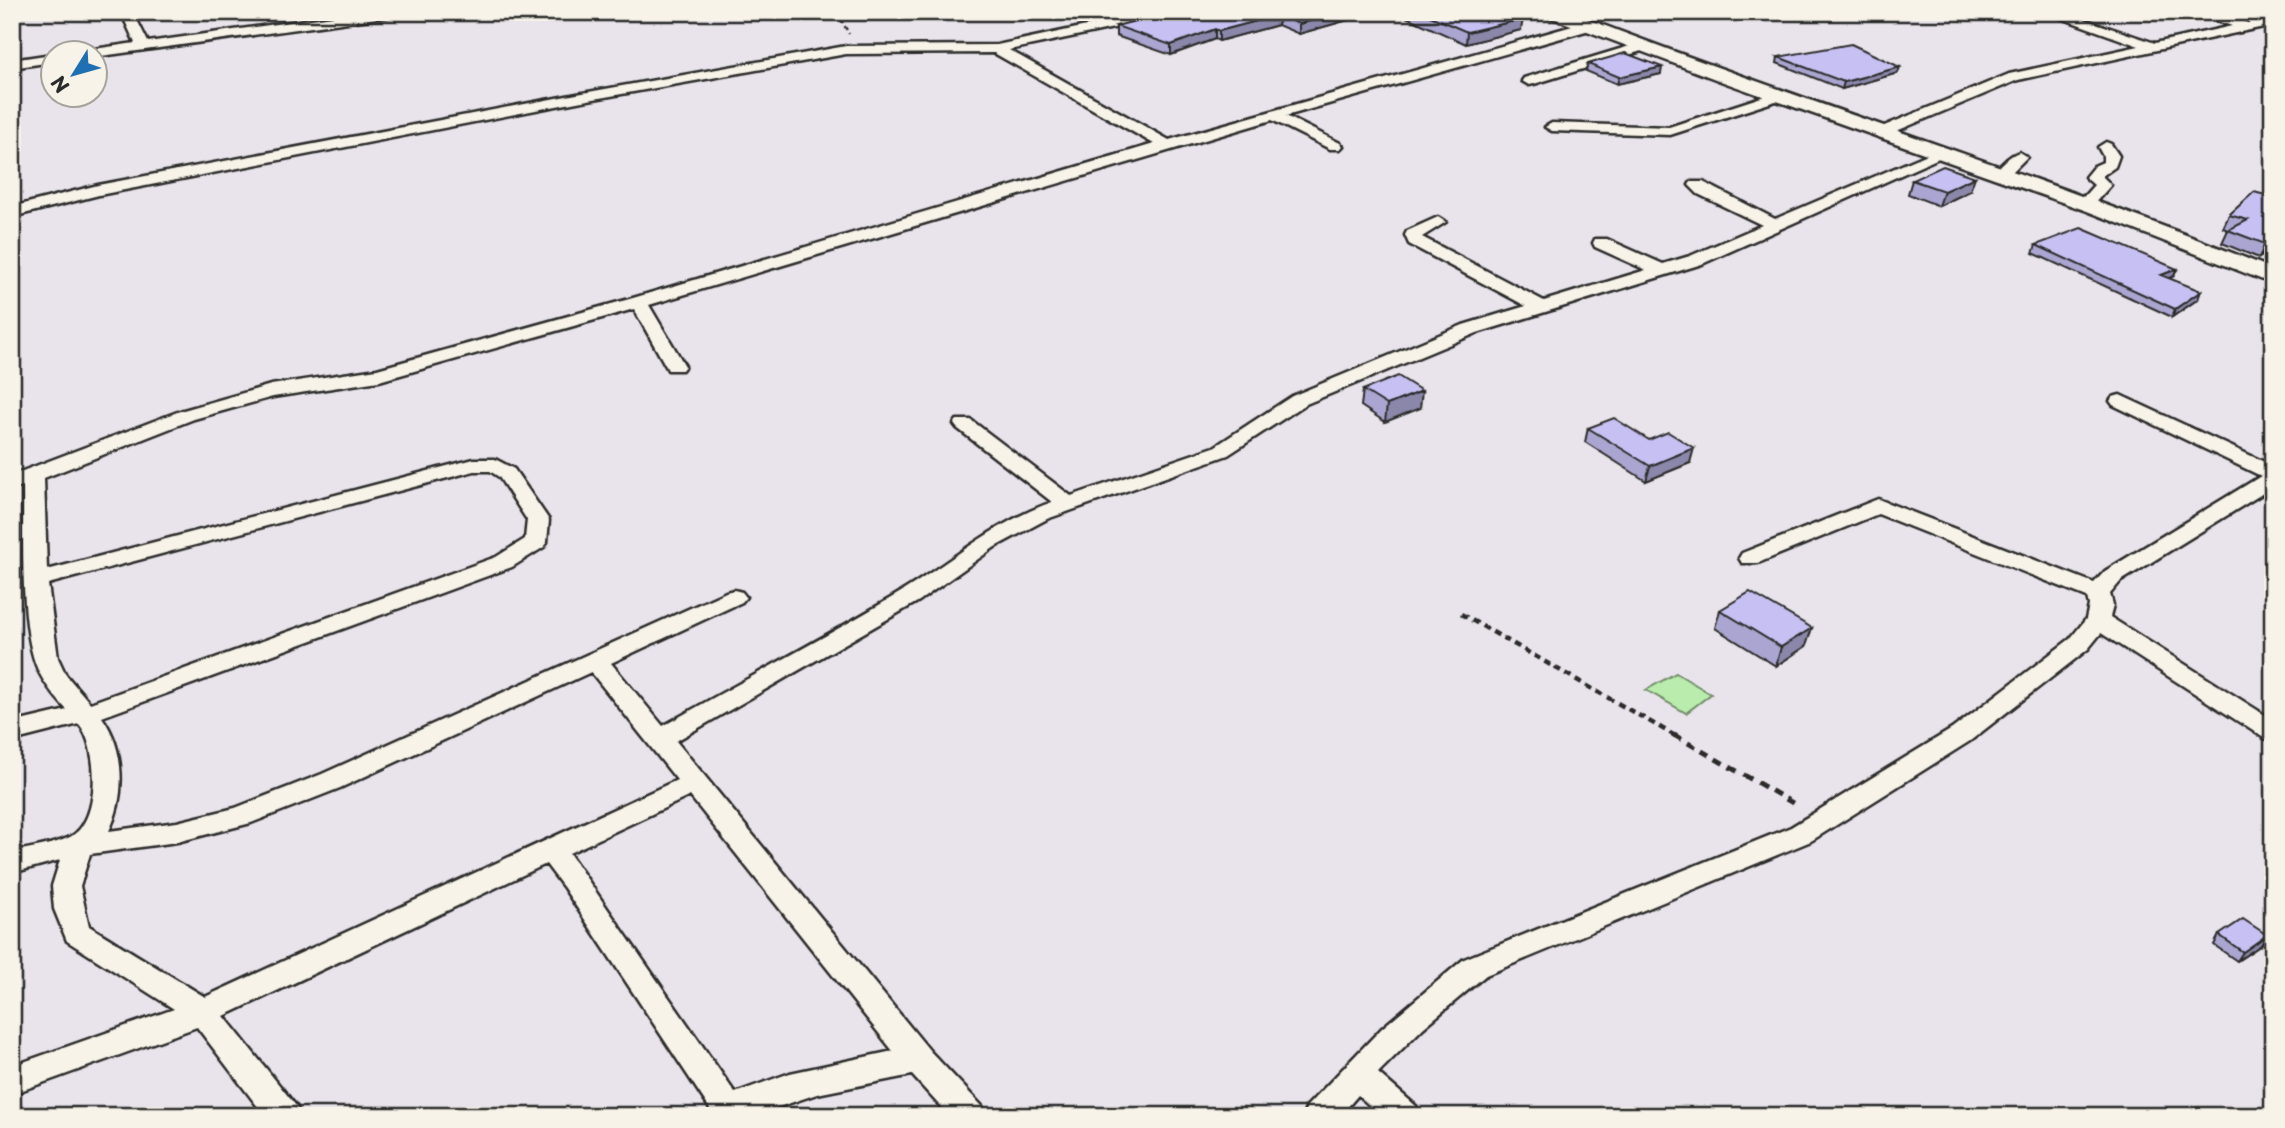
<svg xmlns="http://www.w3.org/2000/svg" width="2285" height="1128" viewBox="0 0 2285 1128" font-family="'Playpen Sans',sans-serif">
<rect width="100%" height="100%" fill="#e9e4eb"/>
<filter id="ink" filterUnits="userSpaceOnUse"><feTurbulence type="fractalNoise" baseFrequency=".0143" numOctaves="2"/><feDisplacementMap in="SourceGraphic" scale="14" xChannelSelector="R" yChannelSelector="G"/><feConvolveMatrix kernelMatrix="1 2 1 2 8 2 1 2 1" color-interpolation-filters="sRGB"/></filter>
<g filter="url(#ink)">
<polygon fill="#b9ecad" stroke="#728c6c" stroke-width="2" points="1676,673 1711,694 1686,713 1646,690"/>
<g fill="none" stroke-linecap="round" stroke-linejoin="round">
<defs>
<g id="minor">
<polygon points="121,12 133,12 148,42 362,12 398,12 392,16 94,57 94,52 88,52 94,49 135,43"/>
<path d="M1152,12H1177L1171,16L1009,50L1169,140L1583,23H1593L1594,26L1593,29L1286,116L1340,143L1343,146L1340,149H1330L1272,120L649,305L685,366L682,370H668L634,309L379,381L273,397L194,419L44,478L47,570L474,459H495L514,469L549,520L547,542L544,547L512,567L102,717C125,749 126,796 109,831L177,822L235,808L322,774L726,592L734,590L742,592L746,597L742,602L611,663L663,726C742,681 823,639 901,592C952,561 995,522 1052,502L957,428L954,424L957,420H971L1071,496L1214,447L1292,396L1463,325L1526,306L1409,244L1405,235L1407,231L1438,217L1446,222L1422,237L1544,301L1646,270L1595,247L1593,243L1595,239H1607L1663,264L1690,256L1762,225L1698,194L1689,185L1691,182H1703L1775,219L1937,150H1947L1950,153L1702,264L1477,333L1306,404L1228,455L1047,519L995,547L919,601L676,741L930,1051L982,1106L986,1116H949L912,1075L817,1094L752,1116H707L710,1109L564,888L546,864L224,1016L296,1106L300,1116H265L197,1027L12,1094V1066L174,1009L67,941L54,909L52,886L60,860L12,873V852C30,848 53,845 70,837C101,822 99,747 79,724L12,741V723L67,710C56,698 45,685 38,670C19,628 24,534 23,486L12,489V475L180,411L271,385L377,369L633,298L1154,144L994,53L846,54L577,102L99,195L12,217V207L98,185L577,94L846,46L997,45ZM474,471H490L499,477L527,520L525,539L496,557L90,703L66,675L58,658L48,584ZM591,672L677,780L205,997L89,926L80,886L90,854L177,842L251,823L340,788ZM690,796L893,1051L790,1073L735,1093L569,853Z"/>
<polygon points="2044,12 2063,12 2155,43 2232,26 2191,12 2212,12 2248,23 2273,17 2273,25 2018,80 1887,135 1877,135 1875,132 1877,129 2009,74 2139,46"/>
<polygon points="1643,42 1650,46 1648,49 1534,84 1529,85 1522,81 1524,78"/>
<polygon points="52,54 52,62 12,68 12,60"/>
<polygon points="1777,92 1784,96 1782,99 1670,135 1552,131 1545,127 1552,123 1669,127"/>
<polygon points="2106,142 2111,144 2119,156 2115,167 2102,176 2111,185 2092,206 2080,206 2078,203 2094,185 2085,177 2094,166 2103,162 2103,156 2098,147"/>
<path d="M2019,152L2027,157L2008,176H1996L1994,173C2000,165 2010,155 2019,152Z"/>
<polygon points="2273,259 2273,271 2259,276 2250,271"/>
<polygon points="2120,395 2273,466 2273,487 2121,581 2110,594 2113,605 2110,617 2273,720 2273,741 2264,738 2101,633 2088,649 1970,741 1811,841 1486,975 1423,1028 1378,1073 1416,1106 1420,1116 1381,1116 1358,1095 1340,1116 1303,1116 1307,1106 1382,1028 1464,959 1791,827 1952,729 2070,639 2086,619 2089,605 2087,597 1878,514 1758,563 1742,563 1739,558 1742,553 1878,499 2094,583 2105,571 2261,476 2113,405 2110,401 2113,397"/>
</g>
<path id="tertiary" d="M1545,12H1569C1802,102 2041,175 2273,269V284L2087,211L1726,83L1547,16Z"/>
</defs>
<use href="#minor" stroke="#2b2b2b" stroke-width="5"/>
<use href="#tertiary" stroke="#2b2b2b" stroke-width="5"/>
<polyline stroke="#2b2b2b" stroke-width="2.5" stroke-dasharray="4.5 3.5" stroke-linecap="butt" points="837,12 849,34"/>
<polyline stroke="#2b2b2b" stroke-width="4.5" stroke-dasharray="7 5" stroke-linecap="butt" points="1461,614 1677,737"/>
<polyline stroke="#2b2b2b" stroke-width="5" stroke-dasharray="9 7" stroke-linecap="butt" points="1674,735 1798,806"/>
<use href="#minor" fill="#f7f3e8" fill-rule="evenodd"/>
<use href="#tertiary" fill="#f7f3e8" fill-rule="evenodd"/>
</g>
<g fill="#aba6d1" stroke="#2b2b2b" stroke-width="2">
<polygon points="1376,12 1299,34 1278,25 1219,41 1215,39 1171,55 1116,36 1116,26 1192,15"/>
<polygon points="1395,12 1508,12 1521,30 1466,44"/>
<polygon points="1778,57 1898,73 1842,89 1777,63"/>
<polygon points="1588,64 1661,74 1617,84 1586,71"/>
<polygon points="1912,180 1970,191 1939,206 1908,194"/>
<polygon points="2254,192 2273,248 2259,258 2222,243 2228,230 2223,228 2229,215"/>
<polygon points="2036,245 2177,269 2174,276 2169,278 2198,299 2172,317 2033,253"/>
<polygon points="1363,390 1420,408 1385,422 1361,406"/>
<polygon points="1588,428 1649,440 1690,463 1646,481 1585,442"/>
<polygon points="1720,610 1806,646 1776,666 1715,628"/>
<polygon points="2219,935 2267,935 2261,945 2237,961 2214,945"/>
</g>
<g fill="#8b87aa" stroke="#2b2b2b" stroke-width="2">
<polygon points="1342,12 1376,12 1299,34 1299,24"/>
<polygon points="1279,15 1278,25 1219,41 1219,31"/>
<polygon points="1523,19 1521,30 1466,44 1467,32"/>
<polygon points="1215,29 1215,39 1171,55 1171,45"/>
<polygon points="1662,67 1661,74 1617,84 1619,77"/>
<polygon points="1900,67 1898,73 1842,89 1844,82"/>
<polygon points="1975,177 1970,191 1939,206 1944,191"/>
<polygon points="2273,239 2273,248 2259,258 2265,244"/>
<polygon points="2177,269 2174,276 2158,283 2161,275"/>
<polygon points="2201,291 2198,299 2172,317 2175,309"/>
<polygon points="1422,391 1420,408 1385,422 1387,405"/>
<polygon points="1694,448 1690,463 1646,481 1650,466"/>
<polygon points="1812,628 1806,646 1776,666 1781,647"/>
<polygon points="2267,935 2261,945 2237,961 2243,952"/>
</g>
<g fill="#c7c1f3" stroke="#2b2b2b" stroke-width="2">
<polygon points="1170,12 1186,12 1192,15 1204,12 1342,12 1299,24 1279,15 1219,31 1215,29 1171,45 1116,26"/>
<polygon points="1421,12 1508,12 1523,19 1467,32"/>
<polygon points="1851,44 1900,67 1844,82 1778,57"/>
<polygon points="1625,53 1662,67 1619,77 1588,64"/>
<polygon points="1943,166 1975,177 1944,191 1912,180"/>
<polygon points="2254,192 2273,197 2273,239 2265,244 2228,230 2248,220 2229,215"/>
<polygon points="2081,228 2177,269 2161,275 2201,291 2175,309 2036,245"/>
<polygon points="1398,376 1422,391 1387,405 1363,390"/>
<polygon points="1614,418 1649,440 1668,432 1694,448 1650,466 1588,428"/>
<polygon points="1750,592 1812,628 1781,647 1720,610"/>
<polygon points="2243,919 2267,935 2243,952 2219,935"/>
</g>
</g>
<rect width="2285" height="1128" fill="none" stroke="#f7f3e8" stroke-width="42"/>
<rect x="21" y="21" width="2243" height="1086" fill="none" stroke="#2b2b2b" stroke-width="2.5" filter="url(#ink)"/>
<g transform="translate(74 74) rotate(233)"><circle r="33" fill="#f7f3e8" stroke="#a5a39c" stroke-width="2"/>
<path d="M0-5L12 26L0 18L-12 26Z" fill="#1f6fb2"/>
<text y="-10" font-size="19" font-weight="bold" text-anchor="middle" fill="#2b2b2b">N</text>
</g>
</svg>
